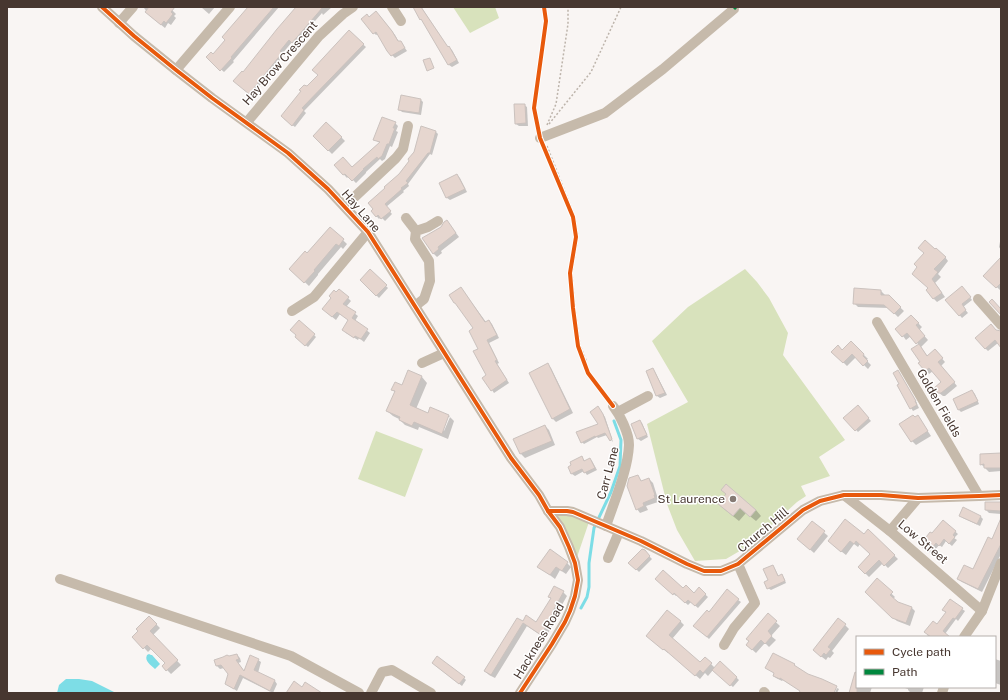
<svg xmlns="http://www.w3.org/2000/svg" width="1008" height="700" viewBox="0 0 1008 700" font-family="'Public Sans',sans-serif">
<rect width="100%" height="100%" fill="#f9f5f3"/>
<g fill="#d8e2bc">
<polygon points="453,7 495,7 499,18 470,33"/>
<polygon points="745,269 757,282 769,298 788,333 783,355 845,440 819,457 830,476 801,486 806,496 797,502 750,545 726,559 695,561 677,530 667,504 647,424 688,402 652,341 688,307"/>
<polygon points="376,431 423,449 405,497 358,479"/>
<polygon points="548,511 590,519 575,563"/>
</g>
<g fill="#7ddde6">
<path d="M149,654L151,655H152L160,664L155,669C151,665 144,661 147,655Z"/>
<polygon points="66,679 79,679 92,681 116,693 57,693 59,685"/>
</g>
<g fill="#0003" fill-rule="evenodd">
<polygon points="145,7 169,7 176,14 174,16 176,18 171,25 168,23 165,28 150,16 144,8"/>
<polygon points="201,7 215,7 209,14"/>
<polygon points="249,7 279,7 233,61 234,62 224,72 207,57 213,55 226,40"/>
<polygon points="298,7 332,7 323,15 322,13 295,44 292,42 282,54 283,56 252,95 237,83 243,73"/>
<polygon points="414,7 424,7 422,8 448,48 449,48 452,50 459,63 452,67 449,65 424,22 421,19"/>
<polygon points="379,15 395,35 399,42 401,42 407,51 395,58 388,51 378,34 376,35 374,33 369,18"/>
<polygon points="349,32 366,47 304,111 306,113 295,127 284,119 302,91 307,87 319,75"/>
<polygon points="421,100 423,102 421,115 402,112 399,109"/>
<polygon points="524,105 527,107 528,126 519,126 516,124"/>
<polygon points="327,123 345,141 332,154 314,136"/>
<polygon points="395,123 398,126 396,131 398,132 392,147 390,146 385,159 382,161 380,159 366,172 366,173 356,183 349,176 347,178 335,165 352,168 380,143 374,139"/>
<polygon points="436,132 438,134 432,155 430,154 408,184 409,186 403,191 404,192 386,207 392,214 385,221 381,217 379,219 372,211 400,175"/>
<polygon points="457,175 460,178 467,192 450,200 447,198 440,183"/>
<polygon points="447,221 459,237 441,251 442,253 437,257 433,253 442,227"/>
<polygon points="330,228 347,244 343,249 341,247 318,274 318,275 309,286 294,272"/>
<polygon points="1001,236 1001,250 999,247"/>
<polygon points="925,253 945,257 948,261 938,274 941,277 935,283 945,297 937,302 933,298 929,288 918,268"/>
<polygon points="1001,262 1001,291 985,276"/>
<polygon points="370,271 388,288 379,298 361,280"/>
<polygon points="461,288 486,322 489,321 492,324 499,338 489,343 499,363 497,364 509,383 494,393 492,390 475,329"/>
<polygon points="964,290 972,300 963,307 968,313 962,318 947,300"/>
<polygon points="881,291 885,295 884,296 888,296 904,311 898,317 889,308 858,307 854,303"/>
<polygon points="348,298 351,301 346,307 358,316 355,321 370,333 364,342 359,338 358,340 346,333 349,320 340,314 336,320 326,312"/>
<polygon points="915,320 922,327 919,330 928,340 921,347 928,357 938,354 945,362 941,366 957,386 945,396 943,396 939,393 942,382 933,371 929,374 926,370 921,362 919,345 911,336 906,340 903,336"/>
<polygon points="996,331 1001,332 1001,346 998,343 988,351 985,348"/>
<polygon points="314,335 316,337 308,347 298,339"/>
<polygon points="851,342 868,359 866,360 871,365 868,369 856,357 847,366 833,352 842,351"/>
<polygon points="548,365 551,368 573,413 556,422 552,418"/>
<polygon points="653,369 655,372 667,395 660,398 657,396 647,372"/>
<path d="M409,372L422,377L427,383L416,409L428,414L431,408L449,416L454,421L448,439L419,427L418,430L405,425L399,419L393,416L387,411L395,393L393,390L403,386ZM447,417H450L444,431L442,430Z"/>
<polygon points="900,374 917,403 917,404 919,408 913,411 911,408 898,386 901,384"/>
<polygon points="972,391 975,394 979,404 961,412 959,410 954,400"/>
<polygon points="858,406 871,421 858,432 845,418"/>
<polygon points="599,410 605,417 613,442 611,440 607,435 598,438 597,437 584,444 582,442 600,425"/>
<polygon points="915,418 921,421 931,436 916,445 912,441"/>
<polygon points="639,421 642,423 648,437 641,441 638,439 632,425"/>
<polygon points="545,426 549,430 555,445 525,458 521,454"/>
<polygon points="1001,454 1001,474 1001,471 989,472 981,464"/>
<polygon points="582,458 585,461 590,459 592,461 597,470 587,475 584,471 575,476 572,474 569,467"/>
<polygon points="638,476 642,482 649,479 653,483 658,499 657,499 658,502 646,506 648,510 640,513 637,509"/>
<polygon points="722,490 756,510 761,516 756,521 746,513 739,521 724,509 727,495"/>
<polygon points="1001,504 1001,514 989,513 986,510"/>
<polygon points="963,509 981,517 983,519 980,526 963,518 960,515"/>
<polygon points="1001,520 1001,554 982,592 962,582 958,579 973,571 993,540"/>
<polygon points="943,521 958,534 954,538 957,540 952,546 946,541 942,547 939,545 932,554 923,547"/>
<polygon points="812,522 828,536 814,553 798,539"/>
<polygon points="869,531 898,559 888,568 883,563 869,577 859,567 871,554 860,544 858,547 854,544 846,555 833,545 864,535"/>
<polygon points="644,551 652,559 639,572 630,563"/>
<polygon points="567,563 571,567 566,574 560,570 555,579 539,567"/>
<polygon points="773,566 775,569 779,577 782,576 784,578 786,583 771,590 768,588"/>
<polygon points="657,579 694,594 699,589 708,597 698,608 691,602 688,605 677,595 676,596"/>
<polygon points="877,580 895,597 893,599 897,603 912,608 915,611 910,626 897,621 866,592"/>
<polygon points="563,592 567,596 555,617 557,619 545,638 527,626 495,678 489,675 485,671 523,623 537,623 552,599 549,597"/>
<polygon points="738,600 741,602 709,639 697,628 709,613"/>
<polygon points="962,609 965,611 958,621 956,619 945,634 948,637 926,637 937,626 947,613 944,610"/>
<polygon points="768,615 780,626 771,636 776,640 769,647 765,643 756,653 747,645"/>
<polygon points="149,617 160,628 153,635 181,665 171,674 163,666 166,663 152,648 148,652 134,637"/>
<polygon points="680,621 684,625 672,639 700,663 711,664 715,668 720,662 739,680 733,687 713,670 708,676 705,673 700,679 668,652 668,653 651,640"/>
<polygon points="845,625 849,629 832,651 834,653 830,658 828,657 826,660 818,654"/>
<polygon points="237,655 240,658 241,662 238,663 245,672 258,660 261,662 258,673 275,681 277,684 273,693 243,678 237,691 229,686 226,683 229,674 224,668 220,669 217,666 215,660"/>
<polygon points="995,659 1001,661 1001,685 995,683"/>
<polygon points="435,665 464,678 466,680 462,686"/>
<polygon points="794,665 797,668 833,693 801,693 801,691 783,680 782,681 776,678 774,676 775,673 766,668"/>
<polygon points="857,673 857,687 872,687 870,693 850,693"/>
<polygon points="902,687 924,687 922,693 911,693 908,690 908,689"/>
<polygon points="837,688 839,689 837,693 835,693"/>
</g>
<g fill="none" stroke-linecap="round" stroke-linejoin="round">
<polyline stroke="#7ddde6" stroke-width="3" points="581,608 587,597 589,587 589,563 594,528 611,492 620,466 621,440 614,421"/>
</g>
<g fill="#e6d6cf" stroke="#cbc2be">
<polygon points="149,7 175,7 171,12 173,14 166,23 164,21 161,25 145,12"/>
<polygon points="248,7 274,7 231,57 232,58 220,71 206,57 211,52 213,54 225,40 222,37"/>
<polygon points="296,7 323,7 292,43 289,40 280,51 282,53 249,94 233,81 242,71 243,72 277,29"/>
<polygon points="413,7 421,7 448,47 449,46 457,60 448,65 421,19 420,20"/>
<polygon points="376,11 392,31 398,41 401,41 405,48 391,56 387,51 376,32 373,34 361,19 367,14 369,17"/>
<polygon points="349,30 364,44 302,108 304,110 292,126 281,116 301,91 299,90 304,85 307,86 318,75 312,70"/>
<polygon points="430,58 434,68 427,71 423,60"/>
<polygon points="401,95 421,99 419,113 398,110"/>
<polygon points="514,104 525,104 526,123 515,124"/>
<polygon points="382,117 396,122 393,128 395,128 389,144 387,144 382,156 378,159 377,157 363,169 364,169 352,181 345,174 343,175 334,165 343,157 352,167 380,142 373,140"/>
<polygon points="326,122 342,137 328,151 313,136"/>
<polygon points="421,126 436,131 430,153 428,153 406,181 408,183 401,188 402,189 385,204 391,211 381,219 378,215 376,217 371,211 373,209 368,203 385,188 384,187 399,174 409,161 408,159 414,152"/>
<polygon points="457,174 465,189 446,198 439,183"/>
<polygon points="447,220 456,233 438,247 439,249 433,254 422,238 441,227 444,222"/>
<polygon points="330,227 344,239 339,246 336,244 314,270 315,271 304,283 289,269 305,251 307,253"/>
<polygon points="925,240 935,249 936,248 946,257 934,269 938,272 932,279 942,293 933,299 926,290 928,288 912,274 917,267 914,264 924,253 918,248"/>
<polygon points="1001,257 1001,283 996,288 983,276"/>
<polygon points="370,269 387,285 376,296 360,280"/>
<polygon points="962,286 971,297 962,304 966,310 959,316 945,300"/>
<polygon points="461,287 485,322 489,320 497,335 487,340 497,360 495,361 507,380 491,391 482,378 486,375 473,351 478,349 469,331 473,328 455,303 454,303 449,295"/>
<polygon points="854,288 881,290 881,295 889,295 901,307 894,314 884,305 853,304"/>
<polygon points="339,289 349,297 343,304 356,312 352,318 368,329 361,339 355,336 354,338 342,330 348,320 337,312 332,317 322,309 331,298 329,296 334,290 336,292"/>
<polygon points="992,299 1001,309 1001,315 989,302"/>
<polygon points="911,315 919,323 916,325 925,336 916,344 907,333 902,337 895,329"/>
<polygon points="299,320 315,334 305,346 295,337 296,335 290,330"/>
<polygon points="991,324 996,330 1001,331 1001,348 995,340 985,349 975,338"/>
<polygon points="851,341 864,354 863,356 868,361 863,366 852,354 843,363 831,352 838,345 842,350"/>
<polygon points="919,344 927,356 935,349 943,358 938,362 955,382 941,393 938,393 934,388 941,382 929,368 925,371 918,363 920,362 911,349"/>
<polygon points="548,363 570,409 552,419 529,373"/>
<polygon points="653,368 665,393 656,396 646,371"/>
<polygon points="408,370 422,376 410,405 428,413 430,407 449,415 442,434 414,422 412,426 399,420 400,417 386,411 395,391 391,390 395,382 402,385"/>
<polygon points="898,370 916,401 915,401 917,405 910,409 897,385 899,384 893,373"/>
<polygon points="972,390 978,401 958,410 953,399"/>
<polygon points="858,405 869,418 855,431 843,418"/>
<polygon points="598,406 603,414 612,439 610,441 605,433 595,437 595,436 581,443 576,432 598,424 590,412"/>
<polygon points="913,415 915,417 918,415 928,431 911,442 899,424"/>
<polygon points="640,420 647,435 637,439 631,424"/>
<polygon points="545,425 552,441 520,454 513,439"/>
<polygon points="1001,453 1001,468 984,468 984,464 980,465 980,454"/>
<polygon points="582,456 584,461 590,458 595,468 584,473 582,469 571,474 568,467 571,465 570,462"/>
<polygon points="638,475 641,481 649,478 655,495 654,495 655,498 643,503 644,506 636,510 627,486 629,478"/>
<polygon points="726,484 756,510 750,517 740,508 733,516 718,504 726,494 721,490"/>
<polygon points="985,502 1001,502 1001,511 985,510"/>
<polygon points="963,507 981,516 977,524 959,516"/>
<polygon points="1001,518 1001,544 978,589 957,579 964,565 973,569 988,537 992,539"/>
<polygon points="845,519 864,534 868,529 895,555 884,566 879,560 865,574 858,567 870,554 856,541 854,544 850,541 841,552 828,541"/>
<polygon points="943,520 956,531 953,535 955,537 949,544 944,539 939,546 936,543 929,552 920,545 930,532 932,533"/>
<polygon points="812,521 825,531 810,550 797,539"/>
<polygon points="550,549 568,562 562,571 556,567 550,575 537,567"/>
<polygon points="642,549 645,550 650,556 636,570 628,563"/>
<polygon points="773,565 778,576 782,574 785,581 767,589 764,582 768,580 763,569"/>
<polygon points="663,570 683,588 686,585 694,593 699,587 706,594 695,606 688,600 685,603 674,593 673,595 655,579"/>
<polygon points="877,578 893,592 890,595 898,602 912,607 906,623 892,618 865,592"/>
<polygon points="554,586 564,591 552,613 554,614 541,635 523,623 491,675 484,671 517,618 523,621 526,615 536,622 551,598 548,597"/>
<polygon points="727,589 739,599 707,637 693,626 707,610 709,612"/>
<polygon points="950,599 963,608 955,619 953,618 943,631 950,637 931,637 924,632 933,621 937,624 946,612 942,610"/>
<polygon points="667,610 681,621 669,635 700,662 705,657 712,663 703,673 700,670 695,676 664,649 663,650 646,636"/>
<polygon points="768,613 777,621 768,631 772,636 765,644 761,640 752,650 746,645 749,641 746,639"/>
<polygon points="149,616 157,624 150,631 178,660 166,671 162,666 165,663 147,645 143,649 132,637 138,631 136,629"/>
<polygon points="838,618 846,624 828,647 831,649 826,655 824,653 821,657 813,650"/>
<polygon points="773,653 795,664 794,665 808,674 822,679 837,686 834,693 799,693 800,691 780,678 780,679 773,676 774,673 765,668"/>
<polygon points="237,654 239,659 236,660 244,671 250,655 259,659 254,670 275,680 270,691 240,675 234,689 225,684 228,674 221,665 216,666 214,660 223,657 227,655 229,656"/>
<polygon points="437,656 465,677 459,684 432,663"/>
<polygon points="720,661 737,677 730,686 712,670"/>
<polygon points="855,672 857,673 857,693 849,693"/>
<polygon points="294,681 302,687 305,682 322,693 286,693"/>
</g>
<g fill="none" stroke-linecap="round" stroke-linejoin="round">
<g stroke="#bdb4ab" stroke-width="1.5" stroke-dasharray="2 2" stroke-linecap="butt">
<polyline points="549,124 591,72 621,7"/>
<polyline points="547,125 556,104 568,24 568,7"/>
<polyline points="547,146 575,217 578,237 572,273 575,308 580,345 586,360 585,365"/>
</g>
<g stroke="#c6baab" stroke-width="10">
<polyline points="102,7 134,36 176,70 212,98 288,153 328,189 368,232 511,458 539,495 548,511 560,527 569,547 575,563 578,580 575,596 570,611 565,622 552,644 520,693"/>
<polyline points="392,7 401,21"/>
<polyline points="119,23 133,7"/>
<polyline points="176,70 230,7"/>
<polyline points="247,122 319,36 343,14 353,7"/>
<polyline points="540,138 605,113 663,69 734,9"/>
<polyline points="345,206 396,158 403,149 408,126"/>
<polyline points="406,218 416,231"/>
<polyline points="978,299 1001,325"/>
<polyline points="415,306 424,299 430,281 429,261 415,239 416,231 428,227 438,221"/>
<polyline points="292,311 314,297 368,232"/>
<polyline points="877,322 979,496"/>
<polyline points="422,363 444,353"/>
<polyline points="618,412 648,396"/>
<polyline points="844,495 890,531 982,611"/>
<polyline points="548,511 567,511 573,512 641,541 687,564 704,571 721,571 738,564 803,510 820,501 844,495 881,495 918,498 979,496 1001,495"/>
<path d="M606,526C614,502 628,470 629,445C629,433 620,415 613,406"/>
<polyline points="890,531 918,498"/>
<polyline points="608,558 619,532"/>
<polyline points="60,579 291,656 359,693"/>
<polyline points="964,637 982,611 1001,563"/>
<polyline points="724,645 734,628 755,603 738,564"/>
<polyline points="764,692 765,693"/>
<polyline points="371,693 382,672 392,670 431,693"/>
<polyline points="942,693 944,687"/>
</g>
<polyline stroke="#00873e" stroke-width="3" stroke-dasharray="6 3" stroke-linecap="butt" points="734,9 736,7"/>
<defs>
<g id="cycleway">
<polyline points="102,7 134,36 176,70 212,98 288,153 328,189 368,232 511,458 539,495 548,511 560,527 569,547 575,563 578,580 575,596 570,611 565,622 552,644 520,693"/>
<polyline points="544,7 546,21 534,108 540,138 573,217 576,237 570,273 573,308 578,346 588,373 613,406"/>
<polyline points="548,511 567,511 573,512 641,541 687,564 704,571 721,571 738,564 803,510 820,501 844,495 881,495 918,498 979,496 1001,495"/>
</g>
</defs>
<use href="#cycleway" stroke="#fff" stroke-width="6"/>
<use href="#cycleway" stroke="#e8590c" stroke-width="4"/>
</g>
<circle fill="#857a74" stroke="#fff" stroke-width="1.5" cx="733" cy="499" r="4"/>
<g text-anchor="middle" stroke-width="3" stroke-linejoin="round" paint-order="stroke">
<g font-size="12" fill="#473730" stroke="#fff">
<text transform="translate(280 63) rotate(-49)" y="4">Hay Brow Crescent</text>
<text transform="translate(361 211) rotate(49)" y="4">Hay Lane</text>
<text transform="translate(939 403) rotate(60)" y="4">Golden Fields</text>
<text transform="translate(608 473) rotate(-75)" y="4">Carr Lane</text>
<text transform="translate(763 530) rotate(-40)" y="4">Church Hill</text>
<text transform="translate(923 542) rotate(40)" y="4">Low Street</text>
<text transform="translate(539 641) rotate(-59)" y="4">Hackness Road</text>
</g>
<g font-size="12" fill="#473730" stroke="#fff" text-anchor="end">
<text x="725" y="503">St Laurence</text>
</g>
</g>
<rect width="1008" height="700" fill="none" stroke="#473730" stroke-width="16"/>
<rect x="856" y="636" width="140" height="52" fill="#ffffff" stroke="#b5afac"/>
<rect x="864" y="649" width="20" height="6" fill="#e8590c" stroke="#b5afac"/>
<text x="892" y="656" font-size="12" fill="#473730">Cycle path</text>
<rect x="864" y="669" width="20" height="6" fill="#00873e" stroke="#b5afac"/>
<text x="892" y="676" font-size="12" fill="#473730">Path</text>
</svg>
